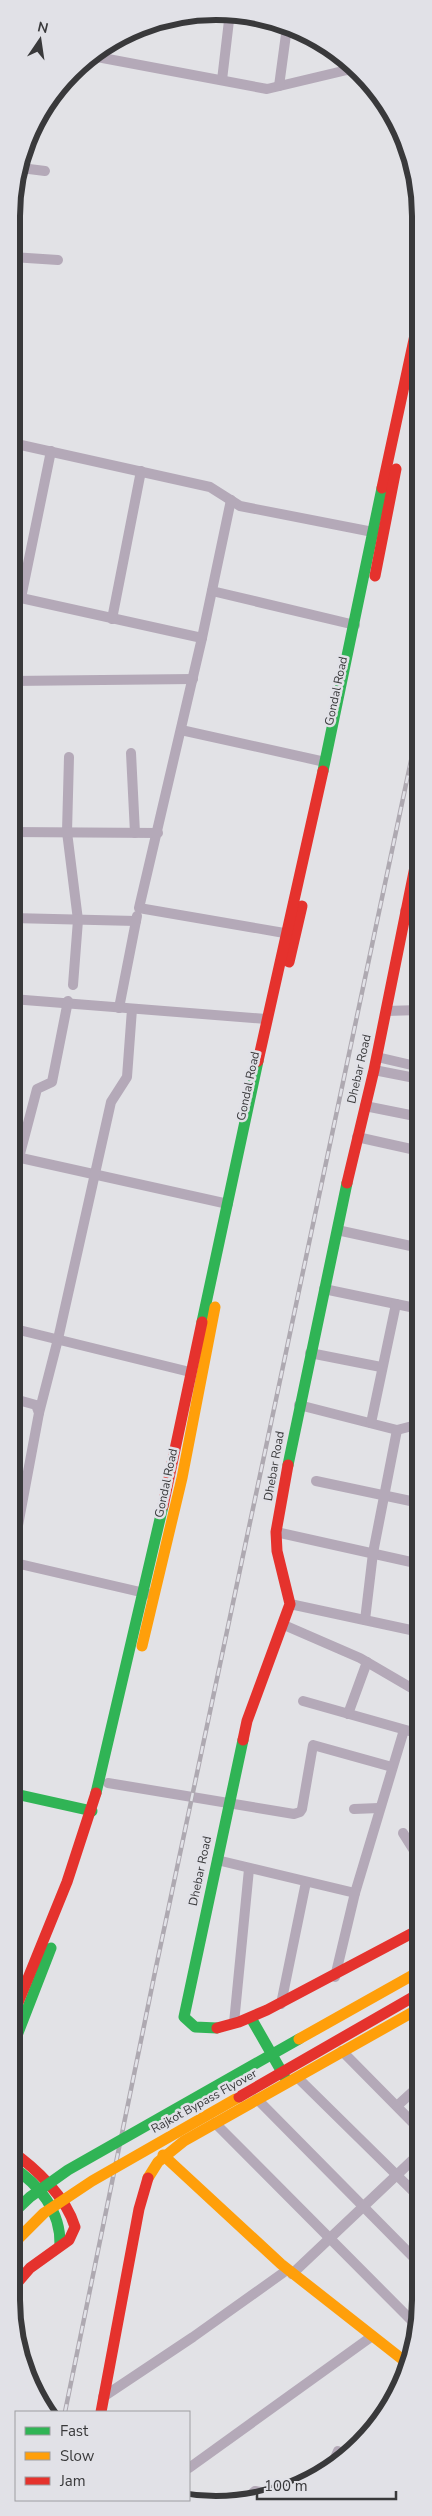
<svg xmlns="http://www.w3.org/2000/svg" width="432" height="2516" viewBox="0 0 432 2516" font-family="'Nunito Sans',sans-serif">
<rect width="100%" height="100%" fill="#e2e2e6"/>
<g fill="none" stroke-linecap="round" stroke-linejoin="round">
<g stroke="#b4a9b8" stroke-width="10">
<polyline points="92,56 267,89 347,70 363,74"/>
<polyline points="222,80 230,12"/>
<polyline points="279,86 287,27"/>
<polyline points="21,168 45,171"/>
<polyline points="12,257 58,260"/>
<polyline points="12,443 210,487 240,506 378,533"/>
<polyline points="231,500 202,638 139,908 290,934"/>
<polyline points="212,591 355,625"/>
<polyline points="12,596 202,638"/>
<polyline points="21,598 51,451"/>
<polyline points="112,619 141,471"/>
<polyline points="12,681 193,679"/>
<polyline points="181,730 325,762"/>
<polyline points="131,753 135,833"/>
<polyline points="69,757 67,832 78,920 73,985"/>
<polyline points="12,832 158,833"/>
<polyline points="405,911 420,914"/>
<polyline points="12,918 136,921"/>
<polyline points="12,999 266,1019"/>
<polyline points="119,1008 137,916"/>
<polyline points="386,1011 420,1010"/>
<polyline points="377,1057 420,1067"/>
<polyline points="374,1070 420,1079"/>
<polyline points="365,1106 420,1117"/>
<polyline points="357,1137 420,1151"/>
<polyline points="12,1156 228,1204"/>
<polyline points="11,1188 37,1089 52,1082 68,1001"/>
<polyline points="337,1230 420,1248"/>
<polyline points="324,1289 420,1309"/>
<polyline points="11,1328 190,1372"/>
<polyline points="310,1353 381,1367"/>
<polyline points="299,1405 397,1430 420,1424"/>
<polyline points="39,1413 58,1339 111,1102 127,1077 132,1009"/>
<polyline points="371,1423 396,1304"/>
<polyline points="316,1481 420,1503"/>
<polyline points="276,1532 420,1564"/>
<polyline points="11,1562 149,1594"/>
<polyline points="11,1563 39,1413 36,1405 11,1398"/>
<polyline points="290,1604 420,1632"/>
<polyline points="365,1620 373,1553 397,1430"/>
<polyline points="284,1625 360,1658 420,1693"/>
<polyline points="303,1701 420,1734"/>
<polyline points="348,1714 367,1662"/>
<polyline points="108,1783 294,1814 300,1812 302,1809 313,1745 392,1767"/>
<polyline points="354,1809 379,1808"/>
<polyline points="403,1833 420,1860"/>
<polyline points="217,1860 355,1893"/>
<polyline points="335,1977 355,1893 404,1730"/>
<polyline points="281,2004 306,1882"/>
<polyline points="234,2023 249,1869"/>
<polyline points="342,2051 420,2130"/>
<polyline points="298,2078 420,2198"/>
<polyline points="257,2099 420,2264"/>
<polyline points="397,2106 420,2085"/>
<polyline points="215,2123 417,2326"/>
<polyline points="292,2274 420,2153"/>
<polyline points="103,2397 193,2337 287,2270"/>
<polyline points="332,2465 338,2451"/>
<polyline points="189,2468 371,2337"/>
<polyline points="246,2499 255,2491 276,2495"/>
</g>
<g stroke="#30b455" stroke-width="11">
<polyline points="323,771 382,488"/>
<polyline points="202,1322 258,1061"/>
<polyline points="288,1465 347,1183"/>
<polyline points="11,1793 92,1811"/>
<polyline points="96,1793 163,1506"/>
<polyline points="251,2018 287,2081"/>
<polyline points="217,2028 195,2027 184,2017 243,1740"/>
<polyline points="11,2051 51,1948"/>
<path d="M11,2166C39,2184 61,2211 60,2245"/>
</g>
<g stroke="#ff9f0a" stroke-width="11">
<polyline points="142,1646 182,1478 215,1307"/>
<polyline points="163,2155 281,2264 407,2363"/>
<polyline points="148,2178 158,2162 184,2141 420,2008"/>
</g>
<g stroke="#e5322d" stroke-width="11">
<polyline points="382,488 420,312"/>
<polyline points="375,576 396,469"/>
<polyline points="289,962 302,906"/>
<polyline points="258,1061 323,771"/>
<polyline points="347,1183 374,1070 420,842"/>
<polyline points="163,1506 202,1322"/>
<polyline points="243,1740 247,1721 290,1604 277,1551 276,1532 288,1465"/>
<polyline points="11,2020 67,1882 96,1793"/>
<polyline points="217,2028 239,2022 267,2010 420,1929"/>
<path d="M11,2151C36,2168 66,2197 75,2227L69,2240L30,2268L11,2290"/>
<polyline points="11,2269 16,2239"/>
<polyline points="101,2412 139,2209 148,2178"/>
</g>
<defs>
<polyline id="rail" points="65,2412 155,1972 420,718"/>
</defs>
<use href="#rail" stroke="#aea9b1" stroke-width="4.5"/>
<use href="#rail" stroke="#e1e1e7" stroke-width="2.5" stroke-dasharray="8" stroke-linecap="butt"/>
<polyline stroke="#30b455" stroke-width="11" points="11,2215 30,2197 68,2170 299,2039"/>
<g stroke="#ff9f0a" stroke-width="11">
<polyline points="299,2039 420,1971"/>
<polyline points="11,2246 44,2213 92,2181 239,2097"/>
</g>
<polyline stroke="#e5322d" stroke-width="11" points="239,2097 420,1993"/>
</g>
<g text-anchor="middle" stroke-width="5" stroke-linejoin="round" paint-order="stroke">
<g font-size="12" fill="#39393b" stroke="#e1e1e7">
<text transform="translate(336 691) rotate(-78)" y="4">Gondal Road</text>
<text transform="translate(359 1069) rotate(-77)" y="4">Dhebar Road</text>
<text transform="translate(248 1086) rotate(-78)" y="4">Gondal Road</text>
<text transform="translate(274 1466) rotate(-80)" y="4">Dhebar Road</text>
<text transform="translate(166 1483) rotate(-78)" y="4">Gondal Road</text>
<text transform="translate(200 1871) rotate(-78)" y="4">Dhebar Road</text>
<text transform="translate(204 2101) rotate(-29)" y="4">Rajkot Bypass Flyover</text>
</g>
</g>
<path d="M0 0H432V2516H0ZM216 20H216A196 196 0 0 1 412 216V2300A196 196 0 0 1 216 2496H216A196 196 0 0 1 20 2300V216A196 196 0 0 1 216 20Z" fill="#e1e1e7" fill-rule="evenodd"/>
<path fill="none" stroke="#39393b" stroke-width="6" d="M216 20H216A196 196 0 0 1 412 216V2300A196 196 0 0 1 216 2496H216A196 196 0 0 1 20 2300V216A196 196 0 0 1 216 20Z"/>
<rect x="15" y="2411" width="175" height="90" fill="#e1e1e7" stroke="#9e9ea2"/>
<rect x="25" y="2427" width="25" height="8" fill="#30b455" stroke="#9e9ea2"/>
<text x="60" y="2436" font-size="15" fill="#39393b">Fast</text>
<rect x="25" y="2452" width="25" height="8" fill="#ff9f0a" stroke="#9e9ea2"/>
<text x="60" y="2461" font-size="15" fill="#39393b">Slow</text>
<rect x="25" y="2477" width="25" height="8" fill="#e5322d" stroke="#9e9ea2"/>
<text x="60" y="2486" font-size="15" fill="#39393b">Jam</text>
<g transform="translate(40 40) rotate(13)" stroke="#e1e1e7" stroke-width="4" paint-order="stroke">
<path d="M0-4L9 19L0 12L-9 19Z" fill="#39393b"/>
<text y="-8" font-size="14" font-weight="bold" text-anchor="middle" fill="#39393b">N</text>
</g>
<path d="M257 2491v8h139v-8" fill="none" stroke="#39393b" stroke-width="2.5"/>
<text x="264" y="2491" font-size="15" fill="#39393b" stroke="#e1e1e7" stroke-width="4" paint-order="stroke">100 m</text>
</svg>
